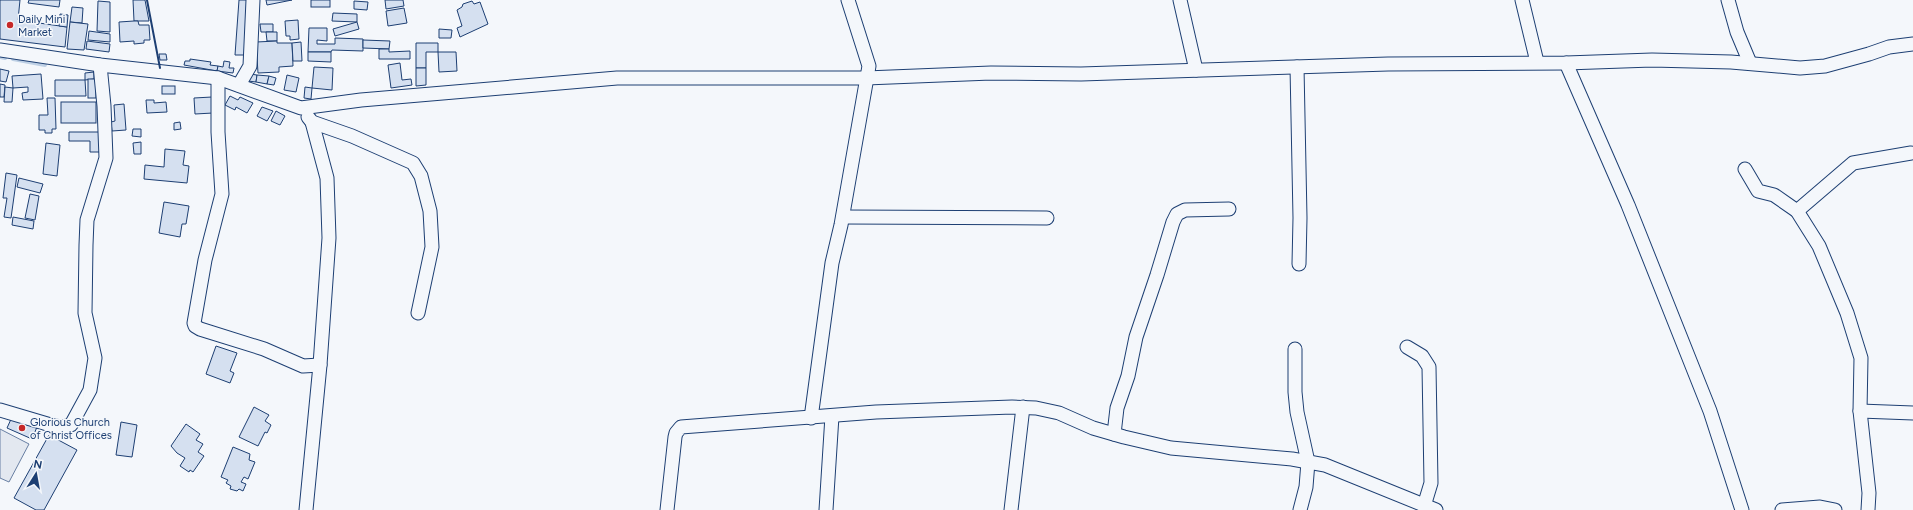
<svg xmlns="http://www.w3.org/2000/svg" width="1913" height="510" viewBox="0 0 1913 510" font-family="Figtree,sans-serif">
<rect width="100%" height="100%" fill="#f4f7fb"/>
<polygon fill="#e3e8f0" stroke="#687fa3" points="0,429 29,444 9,482 0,478"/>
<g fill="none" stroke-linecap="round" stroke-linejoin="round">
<g stroke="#bed0e5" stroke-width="4">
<polyline points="0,57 5,58"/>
<polyline points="13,59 45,65"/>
</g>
</g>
<g fill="#d5e0f0" stroke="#1d3f73">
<polygon points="0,0 20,0 18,20 67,27 65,47 0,39"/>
<polygon points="29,0 60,0 59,7 28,3"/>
<polygon points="133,0 145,0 149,21 134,21"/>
<polygon points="239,0 250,0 247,55 235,55"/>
<polygon points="266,0 292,0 267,5"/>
<rect x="311" y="0" width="19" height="7"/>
<polygon points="385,0 403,0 404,6 386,9"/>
<polygon points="98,1 110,2 110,32 97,31"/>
<polygon points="354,1 368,2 367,10 354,9"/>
<polygon points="472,1 474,4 480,2 488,24 460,37 457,28 462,26 457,10 462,7 463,4"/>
<polygon points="72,7 83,8 82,23 70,22"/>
<polygon points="404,8 407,23 388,26 386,11"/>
<polygon points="333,13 357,14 357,22 332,21"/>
<polygon points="60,14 68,15 67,27 59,26"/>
<polygon points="298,20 299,39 290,40 290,36 286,36 285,21"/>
<polygon points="134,21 138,21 139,25 149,25 150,40 144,40 144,43 134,44 134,41 120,42 119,22"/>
<polygon points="70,22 88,24 84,50 67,49"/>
<polygon points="357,22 359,29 335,36 333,29"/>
<polygon points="260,24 273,24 273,32 261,32"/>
<polygon points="309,28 327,28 327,41 317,40 317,44 335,44 335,38 363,39 363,51 332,50 331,52 308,52"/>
<polygon points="439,29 452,30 451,38 439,38"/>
<polygon points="89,31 110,34 110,42 88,40"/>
<polygon points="266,32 277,32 277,41 267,41"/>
<polygon points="363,40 390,41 389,49 363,48"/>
<polygon points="87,41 110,44 109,52 86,49"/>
<polygon points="277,41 277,43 292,43 293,66 279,67 279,72 258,73 256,42"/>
<polygon points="301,42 302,61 293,61 292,43"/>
<polygon points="416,43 438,43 438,52 426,52 426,68 416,68"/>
<polygon points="379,49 389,49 389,52 410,51 410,59 379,59"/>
<polygon points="308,52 331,52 331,62 308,61"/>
<polygon points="438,52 456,52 457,71 439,72"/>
<polygon points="159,54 166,54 167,60 160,60"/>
<polygon points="190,59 211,62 210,65 218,66 217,71 184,65 185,61 190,61"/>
<polygon points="224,61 230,62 229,68 234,68 233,73 217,71 218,66 223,67"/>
<polygon points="400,63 402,80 411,79 412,85 391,88 388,65"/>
<polygon points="314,67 333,68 332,90 312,88"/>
<polygon points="416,68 426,68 426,85 416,86"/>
<polygon points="0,69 9,71 6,82 0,81"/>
<polygon points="94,72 94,79 85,80 85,73"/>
<polygon points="41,74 43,99 23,100 22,93 28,92 28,87 13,88 12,76"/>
<polygon points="250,74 257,75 256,82 248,81"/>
<polygon points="257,75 269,76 267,84 256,82"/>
<polygon points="287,75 299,78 296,92 284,90"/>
<polygon points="269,76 276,78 274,85 267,84"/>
<rect x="88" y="79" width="8" height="19"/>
<polygon points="55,80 85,80 86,96 55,96"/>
<polygon points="0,84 5,85 4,97 0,97"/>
<rect x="162" y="86" width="13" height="8"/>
<polygon points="5,87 13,88 12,102 4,102"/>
<polygon points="305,87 312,88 311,99 304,98"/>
<polygon points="230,96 238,100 240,97 253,103 247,113 236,107 235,110 225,105"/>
<polygon points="212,97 213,113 195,114 194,98"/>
<polygon points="47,98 55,98 56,129 52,129 52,133 45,133 45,130 39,130 39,115 48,115"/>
<polygon points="146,100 154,100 154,103 166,102 167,112 147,113"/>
<rect x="61" y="102" width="35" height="21"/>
<polygon points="124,104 126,130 112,131 111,122 115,121 114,105"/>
<polygon points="262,107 273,111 267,121 257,116"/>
<polygon points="276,111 285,116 280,125 271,121"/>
<polygon points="180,122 181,129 174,130 174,123"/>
<polygon points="133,129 141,129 141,137 132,136"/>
<polygon points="69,132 100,132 100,152 90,152 90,141 69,141"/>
<polygon points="141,142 141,154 134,154 133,143"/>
<polygon points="46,143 60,145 57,176 43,174"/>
<polygon points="165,149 185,151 183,165 189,166 187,183 144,179 145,165 164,167"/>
<polygon points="6,173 17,175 11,218 4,217 7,198 3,198"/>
<polygon points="19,178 43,184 40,193 17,187"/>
<polygon points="30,194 39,196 35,220 25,218"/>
<polygon points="164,202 189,206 186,224 182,224 180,237 159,233"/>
<polygon points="13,217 34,221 33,229 12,225"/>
<polygon points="216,346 237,353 230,371 234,373 230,383 206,374"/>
<polygon points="254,407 269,415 265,421 271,425 267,433 265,432 258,446 239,437"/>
<polygon points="12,417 37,427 32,439 7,428"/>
<polygon points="121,422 137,425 132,457 116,455"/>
<polygon points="186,424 200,434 196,440 203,444 198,452 204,456 193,472 190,470 189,472 180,466 185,458 177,453 171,446"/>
<polygon points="49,435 77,450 44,510 36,510 14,498"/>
<polygon points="233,447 250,454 249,460 255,462 248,479 244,477 241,482 246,484 243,491 239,489 237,491 230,489 231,486 226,483 228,480 221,477"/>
</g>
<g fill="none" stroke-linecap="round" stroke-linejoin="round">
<defs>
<g id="minor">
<polyline points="1180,0 1196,70"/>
<polyline points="1522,0 1537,62"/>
<polyline points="1728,0 1737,32 1750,63"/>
<polyline points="0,50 100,65 218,78 301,108 361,100 617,78 866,78 991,73 1081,74 1388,64 1566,63 1652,60 1731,62 1800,68 1825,66 1869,54 1889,47 1913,44"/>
<polyline points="1566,63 1628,205 1710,411 1742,510"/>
<polyline points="1297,67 1300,218 1299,264"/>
<polyline points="218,78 218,132 222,194 205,260 194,323 195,326 200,329 264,349 303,366 320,365"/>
<polyline points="239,85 250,66 253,0"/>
<polyline points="308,117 312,122 352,136 413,163 421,176 430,211 432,247 418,313"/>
<polyline points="1745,169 1758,191 1774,195 1797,211 1819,246 1847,313 1861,358 1860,411 1869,493 1868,510"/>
<polyline points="1797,211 1853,163 1911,153"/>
<polyline points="843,217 1047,218"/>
<polyline points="1407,347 1422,356 1429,367 1431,483 1424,506"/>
<polyline points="1295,349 1295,392 1297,412 1308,462 1306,487 1300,510"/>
<polyline points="0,410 54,426 62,427 71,425 90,390 95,358 85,313 86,245 87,220 106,158 104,106 100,65"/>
<polyline points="1860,411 1913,413"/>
<polyline points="811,418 832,263 841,225 869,66 848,0"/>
<polyline points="1114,434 1117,408 1128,376 1136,337 1157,275 1173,222 1177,214 1185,210 1229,209"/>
<polyline points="306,510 320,365 329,238 327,178 312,122"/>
<polyline points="667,510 675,437 676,433 681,427 876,412 1012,407 1036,408 1059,413 1093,428 1124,437 1171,448 1292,459 1325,465 1436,510"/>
<polyline points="826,510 832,416"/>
<polyline points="1011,510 1023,407"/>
<polyline points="1782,510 1820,507 1835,510"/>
</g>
</defs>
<use href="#minor" stroke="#1d3f73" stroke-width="15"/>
<use href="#minor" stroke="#f4f7fb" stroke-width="13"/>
<polyline stroke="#1d3f73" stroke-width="2" points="147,0 160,68"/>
</g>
<g fill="#c62828" stroke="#f4f7fb" stroke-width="1.5">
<circle cx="10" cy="25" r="4"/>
<circle cx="22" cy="428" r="4"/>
</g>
<g text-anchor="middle" stroke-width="3" stroke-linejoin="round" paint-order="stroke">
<g font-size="11" fill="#1d3f73" stroke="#f4f7fb" text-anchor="start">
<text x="18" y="23">Daily Mini<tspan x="18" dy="13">Market</tspan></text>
<text x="30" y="426">Glorious Church<tspan x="30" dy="13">of Christ Offices</tspan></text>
</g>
</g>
<g transform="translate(36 474) rotate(11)" stroke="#f4f7fb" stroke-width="3" paint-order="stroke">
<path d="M0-3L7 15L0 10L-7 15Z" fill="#1d3f73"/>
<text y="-6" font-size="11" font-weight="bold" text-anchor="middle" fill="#1d3f73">N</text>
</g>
</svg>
